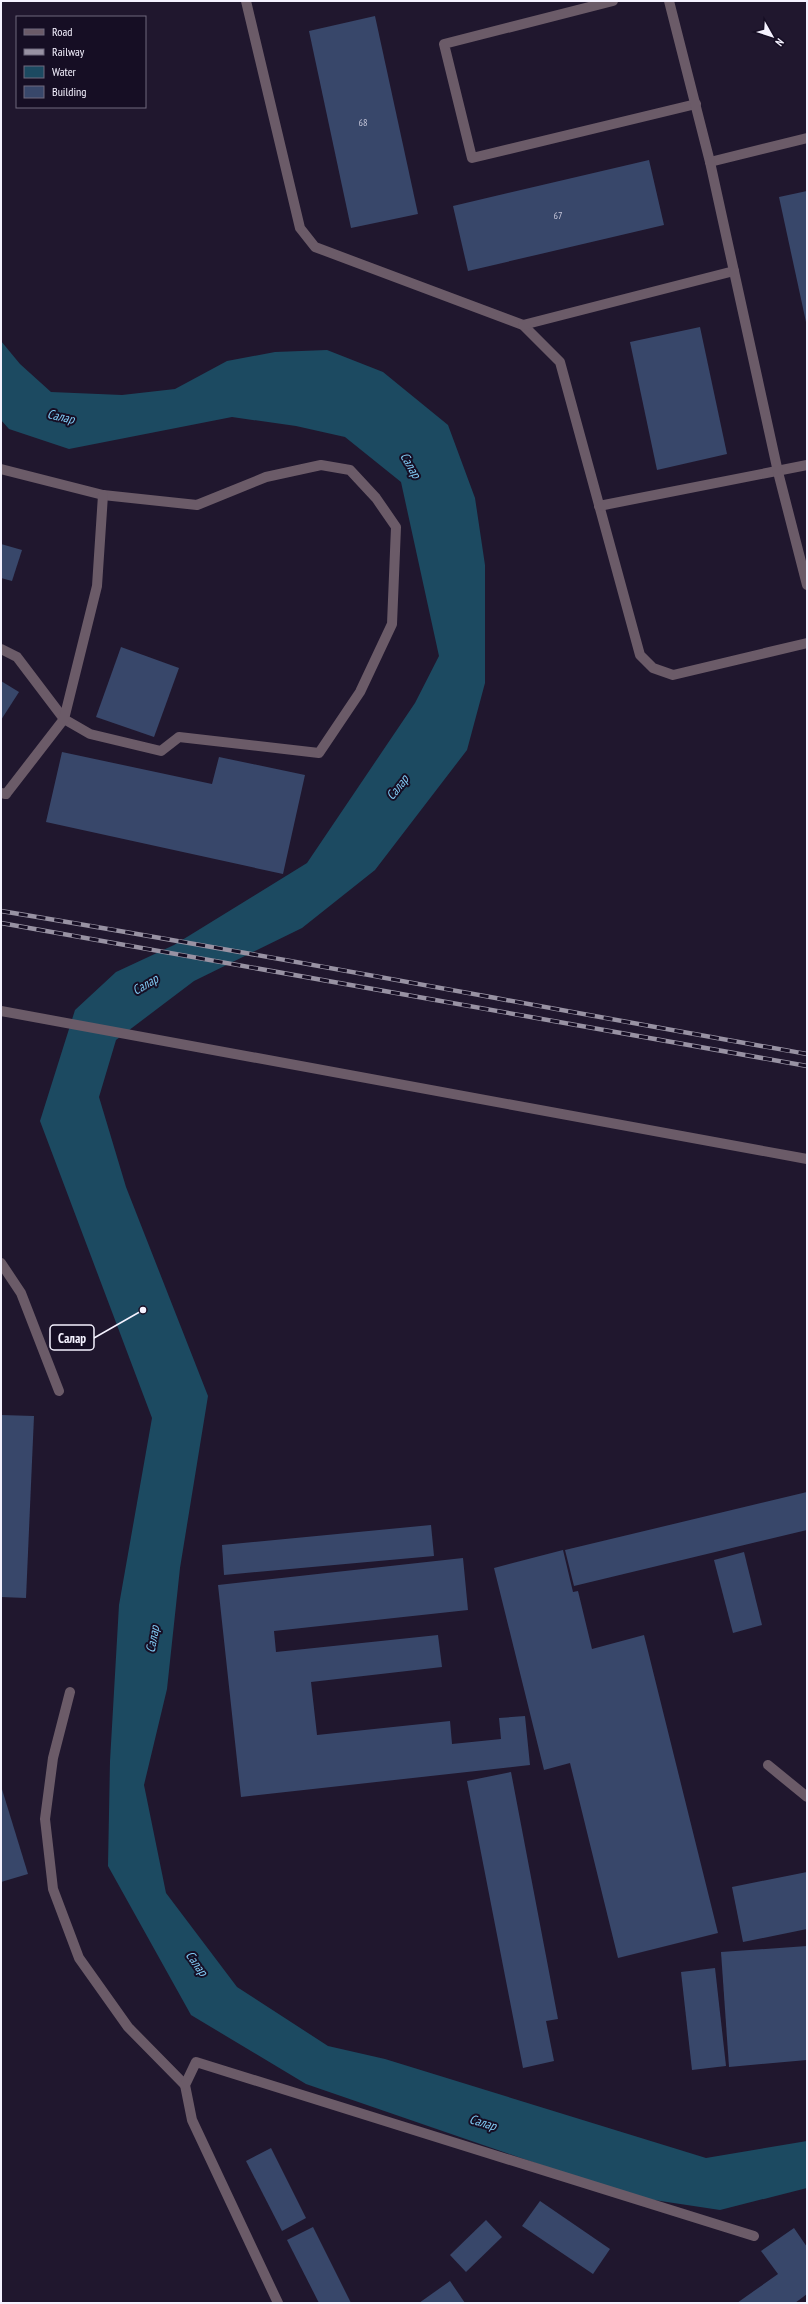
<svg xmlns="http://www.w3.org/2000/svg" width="808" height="2304" viewBox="0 0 808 2304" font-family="'PT Sans Narrow',sans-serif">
<rect width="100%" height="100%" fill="#20172e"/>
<polygon fill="#1c4a61" points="1,341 20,364 51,392 122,395 175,389 227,361 275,352 327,350 383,372 448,425 475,498 485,565 485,683 467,750 375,870 302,928 194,981 116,1040 99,1097 126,1187 208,1396 180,1568 167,1689 144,1785 166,1893 237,1987 328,2046 385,2059 706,2158 807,2141 807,2188 720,2210 634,2197 306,2084 191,2015 108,1866 110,1761 119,1605 152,1418 40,1121 75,1010 116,972 174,945 307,863 415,703 439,656 401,482 345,437 296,426 232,417 69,449 9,429 1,420"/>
<g fill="#38476a">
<polygon points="375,16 418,214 351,228 309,31"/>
<polygon points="649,160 664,225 468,271 453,206"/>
<polygon points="807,191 807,322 806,322 779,197"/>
<polygon points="700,327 727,454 657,470 630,342"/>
<polygon points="1,544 22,550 12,581 1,578"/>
<polygon points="121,647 179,668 154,737 96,717"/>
<polygon points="1,681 19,692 1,720"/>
<polygon points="62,752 212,784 219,757 305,775 283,874 46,822"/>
<polygon points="1,1415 34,1416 26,1598 1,1597"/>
<polygon points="807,1492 807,1530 574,1586 565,1550"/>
<polygon points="431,1525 434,1556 224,1575 222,1545"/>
<polygon points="563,1550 573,1592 578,1591 592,1649 644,1635 718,1933 618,1958 570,1763 544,1770 494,1568"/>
<polygon points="744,1552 762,1625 733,1633 714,1560"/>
<polygon points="463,1558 468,1610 274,1631 276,1652 438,1635 442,1667 311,1682 317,1735 450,1721 452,1744 501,1739 499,1718 525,1716 530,1765 241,1797 218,1585"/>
<polygon points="511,1772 558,2019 546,2021 554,2061 523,2068 467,1781"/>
<polygon points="1,1786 28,1874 1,1882"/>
<polygon points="807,1872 807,1929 743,1942 732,1887"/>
<polygon points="807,1946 807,2060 729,2067 721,1952"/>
<polygon points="715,1968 726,2066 692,2070 681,1972"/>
<polygon points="271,2148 306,2218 282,2231 246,2161"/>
<polygon points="540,2201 610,2249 593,2274 522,2226"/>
<polygon points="486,2220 502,2237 466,2272 450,2255"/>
<polygon points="313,2227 351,2303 319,2303 287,2240"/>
<polygon points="794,2228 807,2247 807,2294 795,2303 737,2303 778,2274 761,2251"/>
<polygon points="450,2281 465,2303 419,2303"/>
</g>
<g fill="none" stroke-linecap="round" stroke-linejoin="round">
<g stroke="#6b5b68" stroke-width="10">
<polyline points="246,1 300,228 315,247 523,325 560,362 640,655 653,668 673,675 807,643"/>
<polyline points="613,1 444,44 472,158 696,104"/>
<polyline points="710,162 807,138"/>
<polyline points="523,325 734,271"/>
<polyline points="1,469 103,495 197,505 266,477 321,465 350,470 376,498 396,527 392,624 360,692 319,753 179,737 161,751 90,734 64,719 17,657 1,649"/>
<polyline points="599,506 807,465"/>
<polyline points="6,794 64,719 97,586 103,495"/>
<polyline points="1,1263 21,1293 59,1391"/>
<polyline points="70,1692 53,1758 45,1819 53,1889 79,1958 128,2027 185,2085"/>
<polyline points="768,1765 807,1797"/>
</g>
<g stroke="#6b5b68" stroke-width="10">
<polyline points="669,1 710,162 778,472 807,585"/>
<polyline points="1,793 6,794"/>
<polyline points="1,1011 807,1159"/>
<polyline points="278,2303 192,2120 185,2085 196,2062 754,2236"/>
</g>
<defs>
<g id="rail">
<path d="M1,911C270,955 538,1007 807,1054"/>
<polyline points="1,923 807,1066"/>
</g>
</defs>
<use href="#rail" stroke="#9892a3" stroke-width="4.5"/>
<use href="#rail" stroke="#160e24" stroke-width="3" stroke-dasharray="9" stroke-linecap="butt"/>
</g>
<g text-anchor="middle" stroke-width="4" stroke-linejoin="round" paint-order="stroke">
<g font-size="10" fill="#c6c7da">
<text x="363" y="126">68</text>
<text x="558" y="219">67</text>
</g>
<g font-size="13" font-style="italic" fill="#81cbf4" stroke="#160e24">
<text transform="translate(61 416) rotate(13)" y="5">Салар</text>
<text transform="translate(411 465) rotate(60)" y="5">Салар</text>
<text transform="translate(397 787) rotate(-52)" y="5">Салар</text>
<text transform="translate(145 984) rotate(-31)" y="5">Салар</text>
<text transform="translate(152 1639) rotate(-80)" y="5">Салар</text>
<text transform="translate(197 1963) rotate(54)" y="5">Салар</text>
<text transform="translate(483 2122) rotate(17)" y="5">Салар</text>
</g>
</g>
<path fill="none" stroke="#f5f2ff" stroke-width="1.5" d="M143 1310L94 1338"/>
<circle fill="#f5f2ff" stroke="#160e24" stroke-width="1.5" cx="143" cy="1310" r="4"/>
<rect fill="#160e24" stroke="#f5f2ff" stroke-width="1.5" x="50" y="1325" width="44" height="25" rx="4"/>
<g font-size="13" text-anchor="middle" font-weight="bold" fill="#f5f2ff">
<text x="72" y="1343">Салар</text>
</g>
<rect width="808" height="2304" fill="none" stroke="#f5f2ff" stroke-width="4"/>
<rect x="16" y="16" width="130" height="92" fill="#160e24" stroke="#6f697c"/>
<rect x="24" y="29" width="20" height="6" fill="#6b5b68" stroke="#6f697c"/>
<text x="52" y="36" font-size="12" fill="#f5f2ff">Road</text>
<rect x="24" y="49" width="20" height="6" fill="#9892a3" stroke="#6f697c"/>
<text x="52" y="56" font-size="12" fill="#f5f2ff">Railway</text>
<rect x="24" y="66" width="20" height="12" fill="#1c4a61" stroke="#6f697c"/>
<text x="52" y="76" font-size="12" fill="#f5f2ff">Water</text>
<rect x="24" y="86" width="20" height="12" fill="#38476a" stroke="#6f697c"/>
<text x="52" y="96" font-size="12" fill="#f5f2ff">Building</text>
<g transform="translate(772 36) rotate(129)" stroke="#160e24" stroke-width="3" paint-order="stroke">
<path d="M0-3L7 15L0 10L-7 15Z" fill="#f5f2ff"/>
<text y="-6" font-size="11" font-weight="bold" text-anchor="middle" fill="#f5f2ff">N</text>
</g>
</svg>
